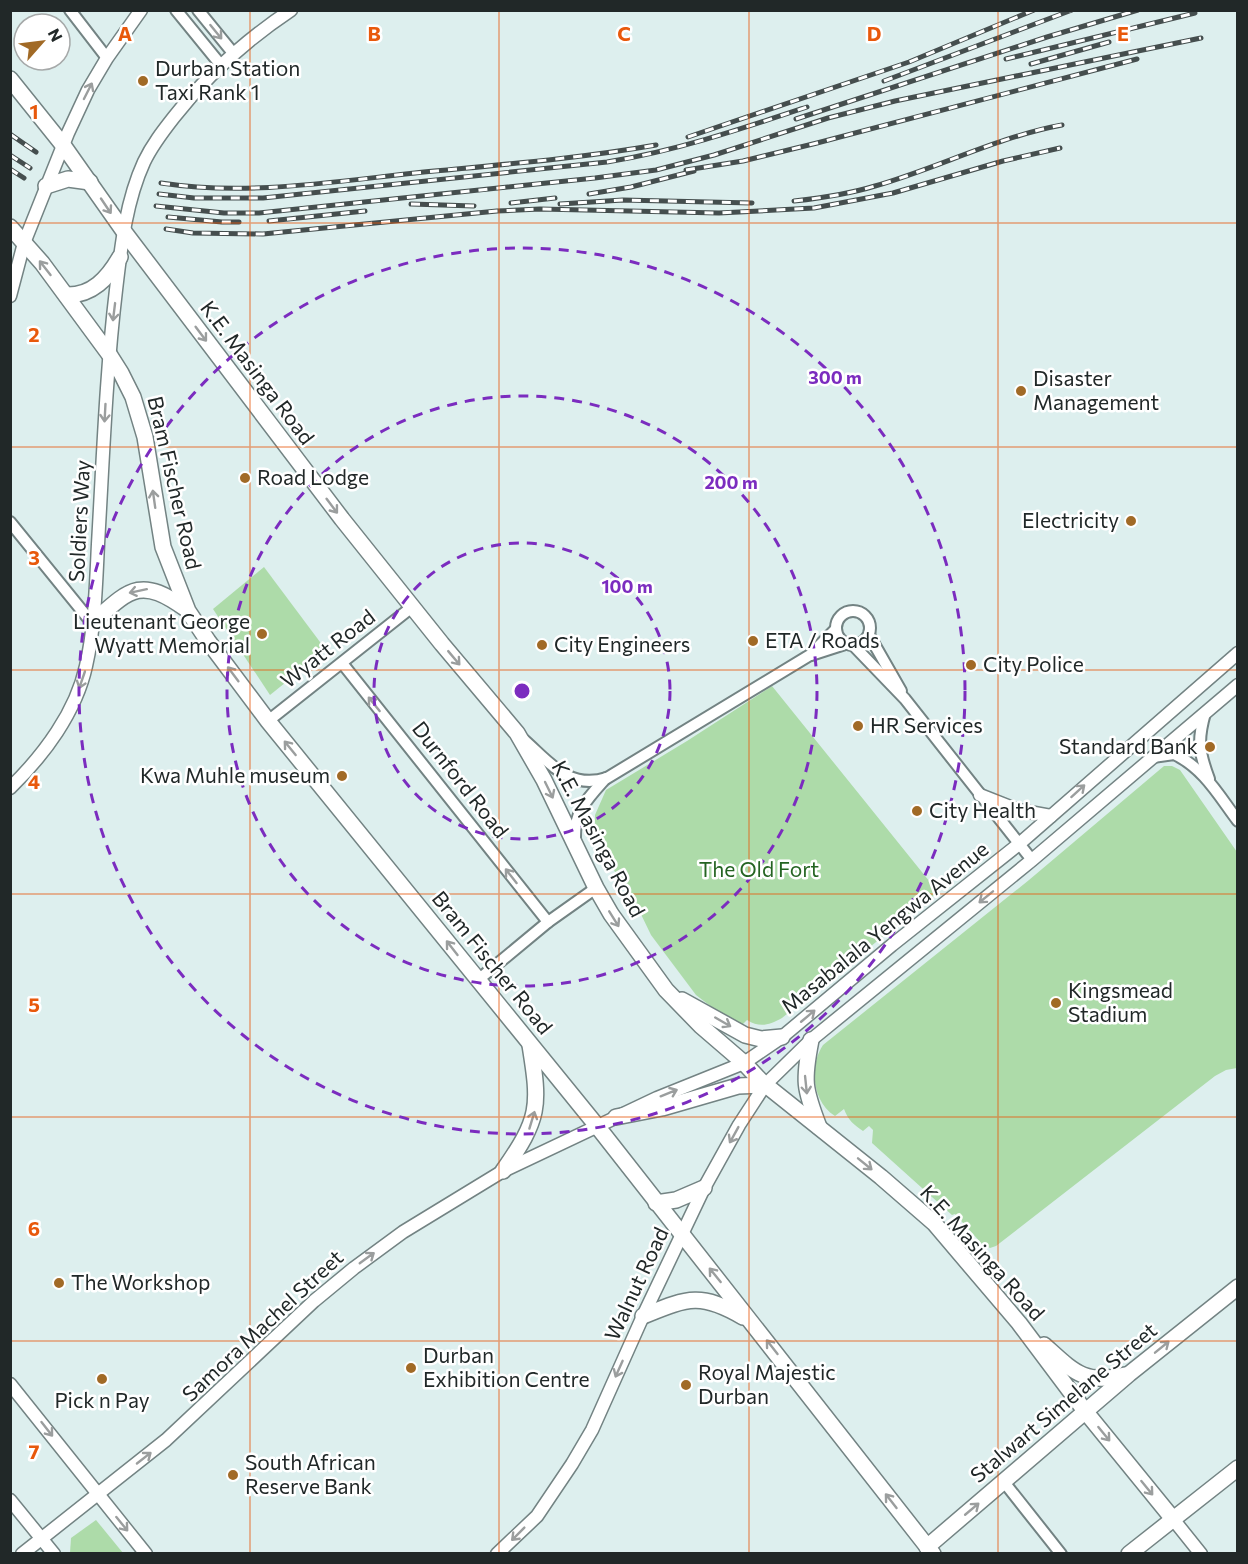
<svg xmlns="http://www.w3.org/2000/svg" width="1248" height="1564" viewBox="0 0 1248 1564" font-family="Commissioner,sans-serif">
<rect width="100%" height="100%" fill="#ddefee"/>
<g fill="#addba9">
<polygon points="264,567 326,650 270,695 213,609"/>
<path d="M772,686L938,892L782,1018C769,1025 760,1028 747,1020L739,1028L696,995L651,935L637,906L618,878L595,832V815L606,790L687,741Z"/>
<path d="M1164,766H1172L1180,770L1237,852V1068L1226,1070L1215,1076L996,1246L990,1248L982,1244L955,1214L952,1215L872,1143L873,1130L869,1126L863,1131C854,1125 848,1120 844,1109L835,1116C812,1102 809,1066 823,1045L1029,880Z"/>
<polygon points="96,1520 123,1553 70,1553 71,1538"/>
</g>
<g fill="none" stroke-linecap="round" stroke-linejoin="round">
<defs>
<g id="minor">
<polyline points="70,10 107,58"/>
<polyline points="176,10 220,64"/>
<polyline points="198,10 233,53"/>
<polyline points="10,522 92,623"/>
<circle cx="853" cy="628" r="17"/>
<polyline points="869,635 901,691"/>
<polyline points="853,645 905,699 1032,860"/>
<polyline points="811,655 845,644"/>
<polyline points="342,663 548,922"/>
<path d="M1205,713C1197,741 1199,752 1209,779"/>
<polyline points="268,721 412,607"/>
<path d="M524,740C550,763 569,790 607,778L810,655L836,629"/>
<path d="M1153,757L1174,754C1204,768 1219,796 1238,821"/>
<path d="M575,838C574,811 589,797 606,778"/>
<polyline points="478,980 548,922 596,888"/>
<polyline points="1004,1482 1061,1554"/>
</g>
<g id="major">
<polyline points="10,296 24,243 68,133 88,90 107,58 141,10"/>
<path d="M10,788C44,755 76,712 86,666C95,627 96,584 98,544C103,459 106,374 116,290C121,247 126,201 144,162C152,145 163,131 174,117C208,74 246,40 291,10"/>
<polyline points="980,795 1018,810 1051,816"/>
<polyline points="10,1384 146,1554"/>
<polyline points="10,1500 54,1554"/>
<polyline points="1173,1519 1201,1554"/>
<polyline points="22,1554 166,1440 314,1301 354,1268 403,1232 503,1171 657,1098 744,1063 782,1037 892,945 1019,844 1238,653"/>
<polyline points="497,1554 537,1516 572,1464 592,1430 643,1316 704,1188 739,1125 765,1085 811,1040 1032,860 1238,685"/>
</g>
<g id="highway">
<polyline points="10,79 63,145 125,233 342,519 442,644 517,733 544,780 596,888 611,914 666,990 701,1026 744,1063 762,1082 881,1177 934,1223 1019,1323 1085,1411 1173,1519"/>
<polyline points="46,186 68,179 90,182"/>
<polyline points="10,227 42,263 109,354 121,373 133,397 145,437 163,547 188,611 208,641 268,721 597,1126 933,1554"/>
<path d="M66,295C92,296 108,278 120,257"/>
<path d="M92,623C130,589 140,576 186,609"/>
<polyline points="682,1000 745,1035 761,1039 782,1037"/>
<path d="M811,1040C803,1081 804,1088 819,1127"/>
<polyline points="616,1117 662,1108 738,1086 765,1085"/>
<path d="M503,1171C540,1118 540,1107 530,1045"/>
<polyline points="656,1203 676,1200 704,1188"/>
<path d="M643,1316C688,1298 700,1292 743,1317"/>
<path d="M1044,1345C1074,1372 1084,1385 1125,1375"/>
<polyline points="927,1547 1129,1374 1238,1287"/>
<polyline points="1129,1554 1238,1468"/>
</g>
</defs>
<use href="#minor" stroke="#738383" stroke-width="14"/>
<use href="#major" stroke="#738383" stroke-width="15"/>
<use href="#highway" stroke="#738383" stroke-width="18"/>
<use href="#minor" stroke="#fff" stroke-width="10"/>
<use href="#major" stroke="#fff" stroke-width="12"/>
<use href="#highway" stroke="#fff" stroke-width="15"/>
<defs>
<g id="rail">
<polyline points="1006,59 1195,13"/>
<polyline points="1031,64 1109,42"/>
<polyline points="884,81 1072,10"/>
<polyline points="796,119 1047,37 1138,10"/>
<polyline points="10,134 36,152"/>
<polyline points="688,137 909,62 1034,10"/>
<polyline points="10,155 30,168"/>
<polyline points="10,169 24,178"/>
<polyline points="686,170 743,161 817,143 1137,59"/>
<path d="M161,183C246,196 331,182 415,173C496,165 576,159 656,145"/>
<path d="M159,194L194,198H263L607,162C676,151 741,129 807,107"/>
<polyline points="589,194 631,187 694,171"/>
<path d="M794,201C821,198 849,194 875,186C938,168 997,137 1062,125"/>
<polyline points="511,203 555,198"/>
<polyline points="411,204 474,206"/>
<polyline points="560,204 623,200 752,203"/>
<polyline points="156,206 224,213 259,213 595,178 656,170 714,155 828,118 895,101 1201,38"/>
<polyline points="168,217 222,222 239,222"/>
<polyline points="269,221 365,211"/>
<polyline points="166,229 193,233 263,234 497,211 540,209 719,213 814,208 893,193 1003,161 1060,148"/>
</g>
</defs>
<use href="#rail" stroke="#454e4e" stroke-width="5"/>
<use href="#rail" stroke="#fff" stroke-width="3" stroke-dasharray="9" stroke-linecap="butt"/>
</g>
<defs><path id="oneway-shaft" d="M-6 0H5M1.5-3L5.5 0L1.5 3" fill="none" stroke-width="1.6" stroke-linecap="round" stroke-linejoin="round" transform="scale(1.5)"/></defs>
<g stroke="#9b9e9e">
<use href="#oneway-shaft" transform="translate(216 32) rotate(51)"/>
<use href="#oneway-shaft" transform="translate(88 91) rotate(-63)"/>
<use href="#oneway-shaft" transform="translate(106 206) rotate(56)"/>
<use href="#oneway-shaft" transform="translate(45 268) rotate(-128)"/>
<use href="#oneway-shaft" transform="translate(114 312) rotate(97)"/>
<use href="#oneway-shaft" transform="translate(201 334) rotate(53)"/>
<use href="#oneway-shaft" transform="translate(105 413) rotate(93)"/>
<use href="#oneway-shaft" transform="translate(154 499) rotate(-98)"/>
<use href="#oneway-shaft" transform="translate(332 506) rotate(53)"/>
<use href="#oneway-shaft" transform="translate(138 591) rotate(168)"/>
<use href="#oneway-shaft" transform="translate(454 658) rotate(50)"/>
<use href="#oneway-shaft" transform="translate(233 674) rotate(-127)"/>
<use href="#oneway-shaft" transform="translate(82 680) rotate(109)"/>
<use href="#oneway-shaft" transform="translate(374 704) rotate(-129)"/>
<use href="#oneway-shaft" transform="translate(290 748) rotate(-129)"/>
<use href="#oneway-shaft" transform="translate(549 790) rotate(64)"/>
<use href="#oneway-shaft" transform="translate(1078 791) rotate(-42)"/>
<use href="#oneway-shaft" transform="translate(511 876) rotate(-128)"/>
<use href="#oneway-shaft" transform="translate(986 897) rotate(141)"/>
<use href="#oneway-shaft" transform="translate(614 919) rotate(58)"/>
<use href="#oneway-shaft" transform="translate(452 948) rotate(-128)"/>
<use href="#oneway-shaft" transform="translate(808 1016) rotate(-40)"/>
<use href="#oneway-shaft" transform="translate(723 1022) rotate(30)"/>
<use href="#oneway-shaft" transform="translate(806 1085) rotate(84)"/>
<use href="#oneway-shaft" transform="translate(669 1093) rotate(-22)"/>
<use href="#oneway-shaft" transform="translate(532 1120) rotate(-73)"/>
<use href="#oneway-shaft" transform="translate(734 1135) rotate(119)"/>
<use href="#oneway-shaft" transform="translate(865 1164) rotate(39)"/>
<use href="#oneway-shaft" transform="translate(367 1258) rotate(-36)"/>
<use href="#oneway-shaft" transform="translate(715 1275) rotate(-129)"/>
<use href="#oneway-shaft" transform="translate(772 1347) rotate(-128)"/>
<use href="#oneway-shaft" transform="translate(1162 1347) rotate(-39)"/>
<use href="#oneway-shaft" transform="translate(619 1369) rotate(114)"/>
<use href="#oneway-shaft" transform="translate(47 1429) rotate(52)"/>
<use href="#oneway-shaft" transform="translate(1104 1434) rotate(51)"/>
<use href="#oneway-shaft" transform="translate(144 1458) rotate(-38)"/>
<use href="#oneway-shaft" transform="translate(1147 1488) rotate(51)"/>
<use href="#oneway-shaft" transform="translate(891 1501) rotate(-128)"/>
<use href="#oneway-shaft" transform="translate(972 1509) rotate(-40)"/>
<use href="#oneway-shaft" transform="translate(122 1524) rotate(51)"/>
<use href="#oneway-shaft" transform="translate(518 1534) rotate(135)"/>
</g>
<path fill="none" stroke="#e8590c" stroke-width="1.5" stroke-opacity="0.55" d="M250,10V1554M499,10V1554M749,10V1554M998,10V1554M10,223H1238M10,447H1238M10,670H1238M10,894H1238M10,1117H1238M10,1341H1238"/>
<g fill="none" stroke="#7b2cbf" stroke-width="3" stroke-dasharray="10 8">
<circle cx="522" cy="691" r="148"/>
<circle cx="522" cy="691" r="295"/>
<circle cx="522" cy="691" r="443"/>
</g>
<g fill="#a16a26" stroke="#fff" stroke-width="2">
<circle cx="143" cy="81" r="6"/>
<circle cx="1021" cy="391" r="6"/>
<circle cx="245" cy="478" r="6"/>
<circle cx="1131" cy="521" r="6"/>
<circle cx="262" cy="634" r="6"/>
<circle cx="753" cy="641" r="6"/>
<circle cx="542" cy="645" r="6"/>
<circle cx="971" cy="665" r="6"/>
<circle cx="858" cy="726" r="6"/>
<circle cx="1210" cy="747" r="6"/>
<circle cx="342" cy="776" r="6"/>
<circle cx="917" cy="811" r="6"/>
<circle cx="1056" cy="1003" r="6"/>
<circle cx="59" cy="1283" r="6"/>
<circle cx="411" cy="1368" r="6"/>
<circle cx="102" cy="1379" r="6"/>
<circle cx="686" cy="1385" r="6"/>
<circle cx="233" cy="1475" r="6"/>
</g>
<g text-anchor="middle" stroke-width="5" stroke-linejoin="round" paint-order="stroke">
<g font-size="21" fill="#212828" stroke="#fff" text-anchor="start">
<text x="155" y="76">Durban Station<tspan x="155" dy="24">Taxi Rank 1</tspan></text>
<text x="1033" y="386">Disaster<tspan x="1033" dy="24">Management</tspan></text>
<text x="257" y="485">Road Lodge</text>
<text x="1119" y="528" text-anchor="end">Electricity</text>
<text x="250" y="629" text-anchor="end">Lieutenant George<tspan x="250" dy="24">Wyatt Memorial</tspan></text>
<text x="765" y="648">ETA / Roads</text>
<text x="554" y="652">City Engineers</text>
<text x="983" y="672">City Police</text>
<text x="870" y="733">HR Services</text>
<text x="1198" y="754" text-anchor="end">Standard Bank</text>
<text x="330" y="783" text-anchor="end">Kwa Muhle museum</text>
<text x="929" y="818">City Health</text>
<text x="1068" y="998">Kingsmead<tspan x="1068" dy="24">Stadium</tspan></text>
<text x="71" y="1290">The Workshop</text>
<text x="423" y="1363">Durban<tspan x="423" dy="24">Exhibition Centre</tspan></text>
<text x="698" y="1380">Royal Majestic<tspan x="698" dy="24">Durban</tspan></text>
<text x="102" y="1408" text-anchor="middle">Pick n Pay</text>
<text x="245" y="1470">South African<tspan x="245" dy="24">Reserve Bank</tspan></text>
</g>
<g font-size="21" fill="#212828" stroke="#fff">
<text transform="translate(257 373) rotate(53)" y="7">K.E. Masinga Road</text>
<text transform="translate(174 483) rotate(77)" y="7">Bram Fischer Road</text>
<text transform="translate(80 521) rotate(-87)" y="7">Soldiers Way</text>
<text transform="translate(328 649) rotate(-38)" y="7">Wyatt Road</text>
<text transform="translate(460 780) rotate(52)" y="7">Durnford Road</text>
<text transform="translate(598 839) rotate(62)" y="7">K.E. Masinga Road</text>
<text transform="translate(885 928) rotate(-39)" y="7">Masabalala Yengwa Avenue</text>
<text transform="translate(492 963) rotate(51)" y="7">Bram Fischer Road</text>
<text transform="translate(982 1253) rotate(48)" y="7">K.E. Masinga Road</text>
<text transform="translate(637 1284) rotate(-65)" y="7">Walnut Road</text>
<text transform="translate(263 1326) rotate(-43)" y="7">Samora Machel Street</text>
<text transform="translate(1064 1403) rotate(-40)" y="7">Stalwart Simelane Street</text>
</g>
<g font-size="21" fill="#246422" stroke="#fff">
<text x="759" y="877">The Old Fort</text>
</g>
</g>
<g font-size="20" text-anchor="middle" font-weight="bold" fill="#e8590c" stroke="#fff" stroke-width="5" stroke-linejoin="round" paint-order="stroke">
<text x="125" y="41">A</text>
<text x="374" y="41">B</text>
<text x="624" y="41">C</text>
<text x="874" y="41">D</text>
<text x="1123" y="41">E</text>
<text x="34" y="119">1</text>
<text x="34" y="342">2</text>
<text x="34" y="565">3</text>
<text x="34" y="789">4</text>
<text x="34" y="1012">5</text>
<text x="34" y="1236">6</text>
<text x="34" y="1459">7</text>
</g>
<circle cx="522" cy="691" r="9" fill="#7b2cbf" stroke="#fff" stroke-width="3"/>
<g font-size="18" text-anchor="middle" font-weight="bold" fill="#7b2cbf" stroke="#fff" stroke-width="5" stroke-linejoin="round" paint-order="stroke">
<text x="835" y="384">300 m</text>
<text x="731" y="489">200 m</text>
<text x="627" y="593">100 m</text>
</g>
<rect width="1248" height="1564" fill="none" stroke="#212828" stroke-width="24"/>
<g transform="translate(42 42) rotate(62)"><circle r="28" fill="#ffffff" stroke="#a6a9a9" stroke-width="1.5"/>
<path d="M0-4.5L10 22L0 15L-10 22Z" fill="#a16a26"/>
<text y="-9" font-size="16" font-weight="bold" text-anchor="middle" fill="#212828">N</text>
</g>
</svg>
